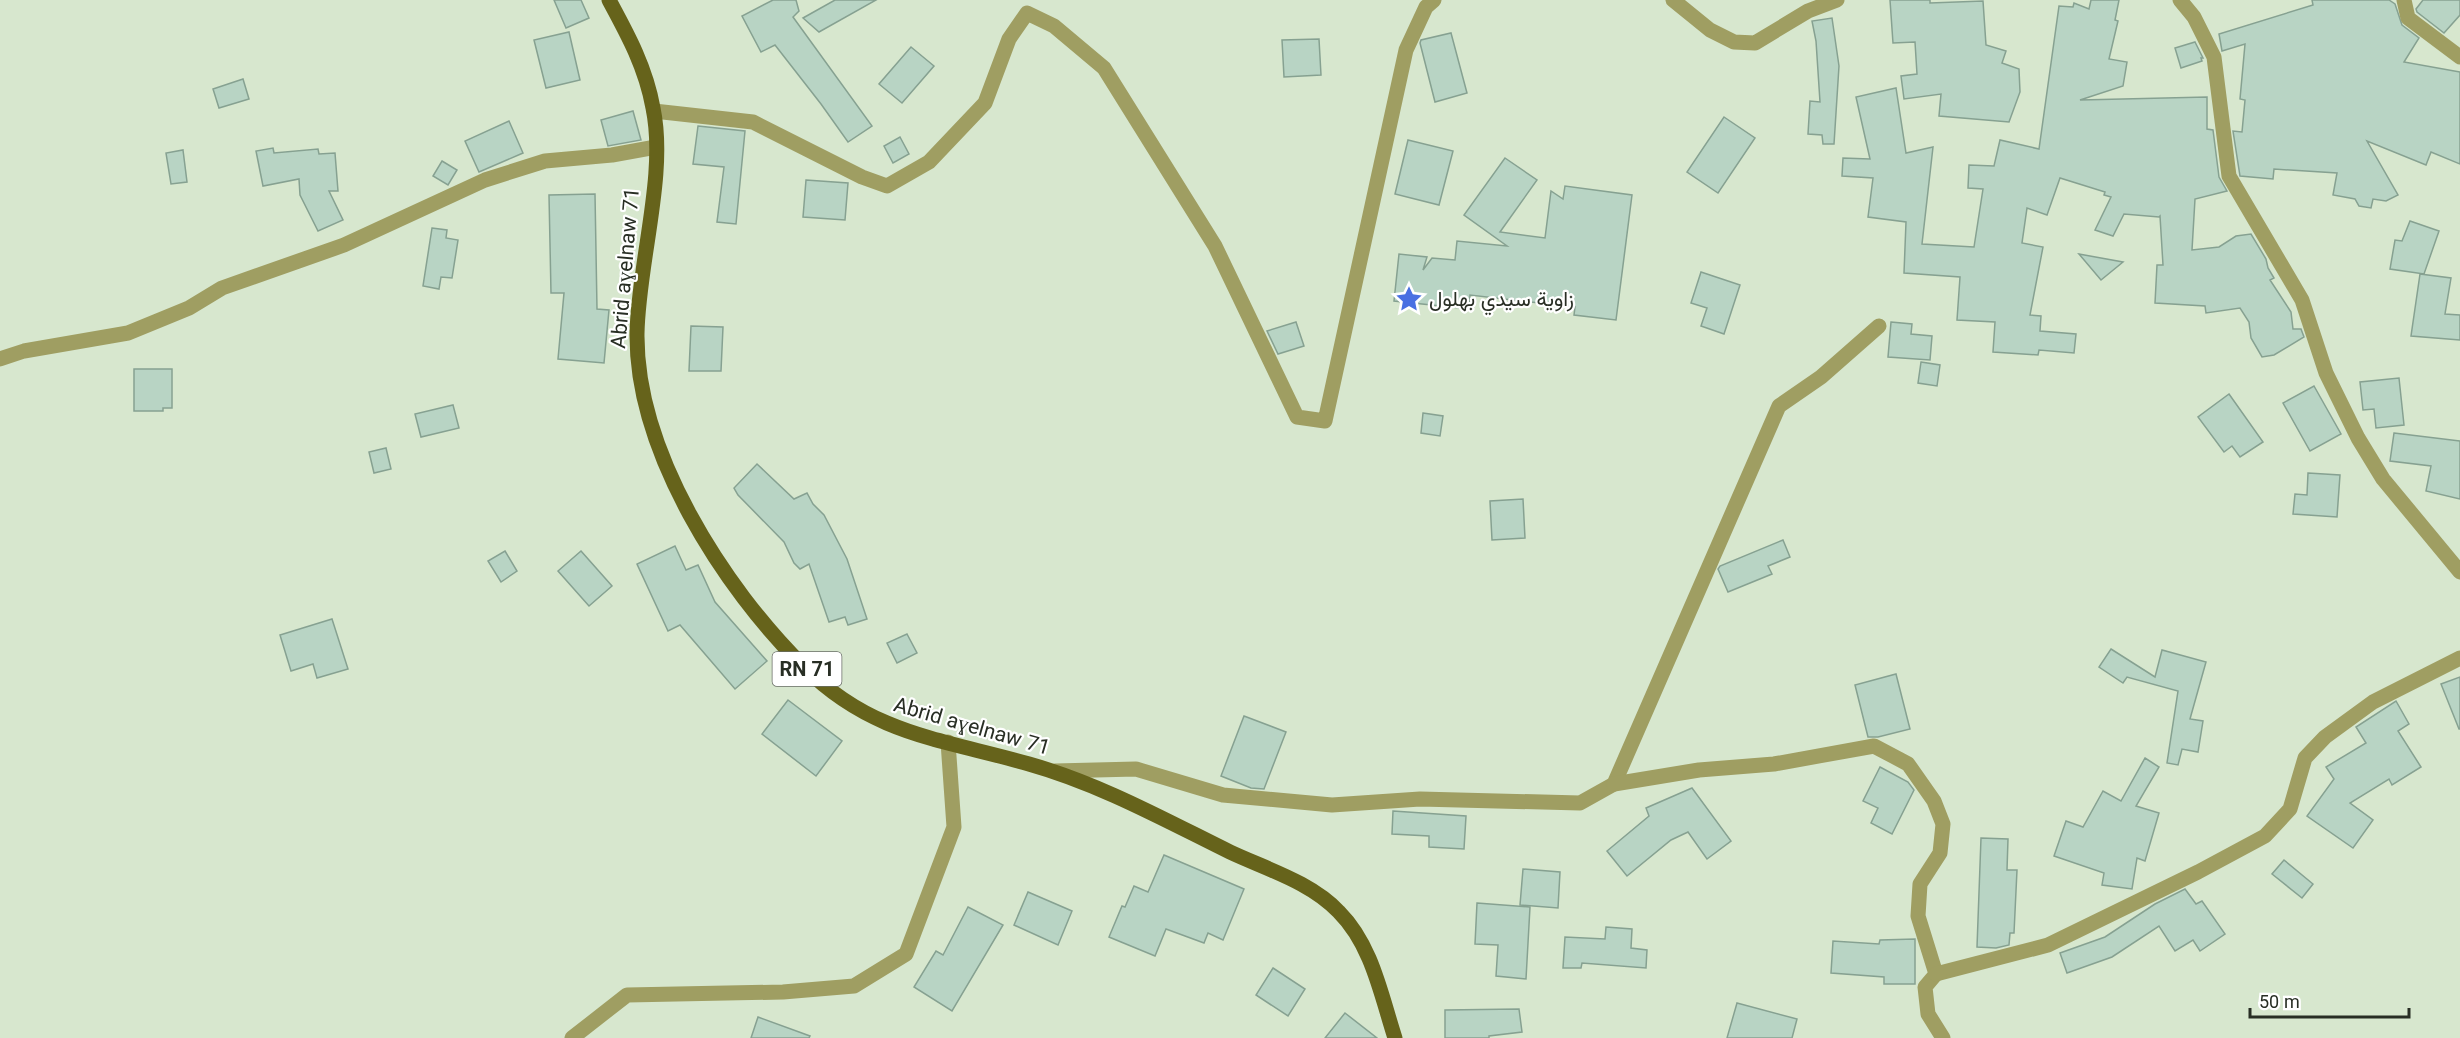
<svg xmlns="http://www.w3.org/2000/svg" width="2460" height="1038" viewBox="0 0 2460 1038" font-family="Georgia,Vazirmatn,serif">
<rect width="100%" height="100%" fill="#d7e7ce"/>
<g fill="#b8d4c4" stroke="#86a191" stroke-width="1.5">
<polygon points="554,0 581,0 589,18 566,28"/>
<polygon points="773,0 796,0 799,11 793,17 872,126 848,142 821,104 775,45 761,52 742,16"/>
<polygon points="835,0 876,0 819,32 803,18"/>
<polygon points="1890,0 1930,0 1930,3 1983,1 1986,45 2006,51 2002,63 2019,69 2020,92 2009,122 1939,116 1941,94 1904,99 1901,76 1917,74 1915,42 1893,43"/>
<polygon points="2091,0 2119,0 2115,20 2118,21 2109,59 2127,62 2123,86 2080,100 2207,97 2207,129 2213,130 2219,177 2227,191 2195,199 2192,250 2219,247 2236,236 2251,234 2266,259 2268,268 2274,278 2270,280 2291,312 2293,329 2301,329 2304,337 2274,355 2262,357 2251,338 2249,322 2240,308 2206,313 2205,306 2155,303 2157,265 2163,265 2160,216 2159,217 2124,214 2113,236 2095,230 2111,197 2104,195 2105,192 2060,178 2047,215 2027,208 2022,243 2043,247 2030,315 2041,316 2040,331 2076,334 2074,353 2039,350 2038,355 1993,352 1995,322 1957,320 1960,277 1904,273 1906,222 1868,217 1873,178 1842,176 1843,158 1870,159 1856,97 1896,88 1906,153 1933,147 1922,244 1974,247 1983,189 1968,188 1969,165 1994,166 2000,140 2039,149 2059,6 2073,7 2074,3 2089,9"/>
<polygon points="2312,0 2389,0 2395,4 2402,25 2419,38 2404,62 2460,72 2460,164 2431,152 2426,165 2367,141 2398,195 2386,201 2373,199 2371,208 2359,206 2355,199 2333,195 2337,173 2274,169 2273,179 2240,176 2233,131 2242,132 2245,100 2240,99 2245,44 2222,51 2219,34 2313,5"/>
<polygon points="2423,0 2460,0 2460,15 2444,33 2417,12 2416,9"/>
<polygon points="1832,18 1839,66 1834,144 1823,144 1822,135 1808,134 1810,101 1820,102 1816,41 1812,21"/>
<polygon points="569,32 580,80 546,88 534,40"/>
<polygon points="1451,33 1467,93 1435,102 1420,43 1421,40"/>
<polygon points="1319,39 1321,75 1284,77 1282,40"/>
<polygon points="2195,42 2203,58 2201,58 2202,61 2181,68 2175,48"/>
<polygon points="911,47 934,66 902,103 879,84"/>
<polygon points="243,79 249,99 219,108 213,89"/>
<polygon points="633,111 641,140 608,146 601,120"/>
<polygon points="1724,117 1755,138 1718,193 1687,172"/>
<polygon points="509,121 523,153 479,172 465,141"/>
<polygon points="698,126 745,131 736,224 717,222 724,167 693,164"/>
<polygon points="900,137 909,154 893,163 884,146"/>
<polygon points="1408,140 1453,151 1439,205 1395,194"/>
<polygon points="273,148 274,153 318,149 319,154 335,153 338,191 329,191 343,220 318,231 300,195 299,179 263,186 256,151"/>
<polygon points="183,150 187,182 171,184 166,153"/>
<polygon points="1505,158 1537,180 1500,232 1545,238 1551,191 1563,199 1565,186 1632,195 1616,320 1574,315 1575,307 1470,295 1469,309 1394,301 1399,254 1427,257 1423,270 1432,258 1455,260 1457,241 1507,246 1464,215"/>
<polygon points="442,161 457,170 448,185 433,176"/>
<polygon points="806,180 848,183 845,220 803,217"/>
<polygon points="595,194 597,309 609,310 604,363 558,359 564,293 551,293 549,195"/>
<polygon points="2410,221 2439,231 2424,274 2390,269 2395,240 2402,241"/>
<polygon points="432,228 447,230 446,238 458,240 452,278 441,277 439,289 423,286"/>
<polygon points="2079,254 2123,262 2101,280"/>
<polygon points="1701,272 1740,285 1724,334 1701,326 1707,308 1691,303"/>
<polygon points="2420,274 2451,278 2445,314 2460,315 2460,340 2411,336"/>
<polygon points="1296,322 1304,346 1278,354 1267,331"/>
<polygon points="1891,322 1912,324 1911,334 1932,336 1930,360 1888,357"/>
<polygon points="691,326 723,327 721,371 689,371"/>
<polygon points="1921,362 1940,365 1937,386 1918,383"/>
<polygon points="134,369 172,369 172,408 163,408 163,411 134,411"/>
<polygon points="2399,378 2404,425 2376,428 2374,409 2363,410 2360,382"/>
<polygon points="2314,386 2341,434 2310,451 2283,403"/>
<polygon points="2229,394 2263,442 2240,457 2232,446 2224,452 2198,417"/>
<polygon points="453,405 459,428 421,437 415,414"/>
<polygon points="1423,413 1443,416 1440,436 1421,433"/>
<polygon points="2394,433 2460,441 2460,499 2426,491 2431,466 2390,461"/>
<polygon points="386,448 391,469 374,473 369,452"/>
<polygon points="757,464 794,499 807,493 813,504 824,515 847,559 867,619 848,625 845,617 829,622 809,564 800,569 794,563 784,542 738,495 734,488"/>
<polygon points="2308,473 2340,475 2337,517 2293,514 2295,494 2307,495"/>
<polygon points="1523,499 1525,538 1492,540 1490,501"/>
<polygon points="1783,540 1790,557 1768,566 1772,574 1728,592 1718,569 1720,566"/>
<polygon points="675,546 686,570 698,565 715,602 767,661 735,689 680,625 668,631 637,564"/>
<polygon points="505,551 517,571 501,582 488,561"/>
<polygon points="581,551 612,586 589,606 558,571"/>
<polygon points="332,619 348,669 317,678 313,664 291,671 280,635"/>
<polygon points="907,634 917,653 897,663 887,643"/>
<polygon points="2111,649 2155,677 2162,650 2206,662 2190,719 2203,721 2198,752 2182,749 2178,765 2167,763 2178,691 2127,677 2123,683 2099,667"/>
<polygon points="1896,674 1910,729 1878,737 1868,737 1855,685"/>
<polygon points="2460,677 2460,729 2459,729 2441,684"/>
<polygon points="788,700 842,741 816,776 762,734"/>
<polygon points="2396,701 2409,724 2398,731 2421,767 2392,785 2389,779 2350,803 2373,820 2353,848 2307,816 2334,779 2326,767 2366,743 2356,727"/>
<polygon points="1244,716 1286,732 1264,789 1251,788 1221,776"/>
<polygon points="2145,758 2159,767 2136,806 2159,813 2145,861 2137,858 2132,889 2102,885 2104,873 2054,856 2066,821 2083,827 2103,791 2121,801"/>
<polygon points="1880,767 1908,782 1914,790 1892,834 1871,823 1878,808 1863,801"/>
<polygon points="1692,788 1731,841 1707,859 1688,832 1671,840 1627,876 1607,851 1649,816 1646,808"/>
<polygon points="1393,811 1466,816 1464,849 1429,847 1429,836 1392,834"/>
<polygon points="1981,838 2008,839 2007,870 2017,870 2014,933 2010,933 2009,945 1996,948 1977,947"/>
<polygon points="1164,855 1244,889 1223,940 1208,933 1204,943 1166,929 1155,956 1109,937 1122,906 1125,907 1134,886 1148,892"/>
<polygon points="2284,860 2313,884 2302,898 2272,874"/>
<polygon points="1523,869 1560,872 1558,908 1520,905"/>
<polygon points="2185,889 2196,904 2202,901 2225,934 2200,951 2193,940 2175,951 2159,926 2112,957 2067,973 2060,953 2105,937 2155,904"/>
<polygon points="1028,892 1072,911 1058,945 1014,925"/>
<polygon points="1477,903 1530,907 1526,979 1496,976 1498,945 1475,944"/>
<polygon points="968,907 1003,925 952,1011 914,987 936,951 943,955"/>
<polygon points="1606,927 1632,929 1631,948 1647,950 1646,968 1582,963 1581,968 1563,968 1565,937 1605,939"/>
<polygon points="1915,939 1915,984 1884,984 1884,977 1831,973 1833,941 1879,944 1880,940"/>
<polygon points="1273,968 1305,989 1288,1016 1256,995"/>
<polygon points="1737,1003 1797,1019 1792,1038 1727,1038"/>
<polygon points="1519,1009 1522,1032 1489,1036 1489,1038 1445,1038 1445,1010"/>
<polygon points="1345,1013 1377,1038 1325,1038"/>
<polygon points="758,1017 810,1036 809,1038 751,1038"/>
</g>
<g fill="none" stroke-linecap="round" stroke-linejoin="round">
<g stroke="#9f9e62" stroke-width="15">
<polyline points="1673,0 1710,30 1734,42 1755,43 1808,11 1837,0"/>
<polyline points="2180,0 2194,17 2214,57 2229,176 2302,300 2326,373 2358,438 2383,479 2460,572"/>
<polyline points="2404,0 2408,18 2460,57"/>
<polyline points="654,111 753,122 862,177 887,186 929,162 985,103 1009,39 1027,13 1054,26 1104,68 1215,246 1297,417 1325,421 1406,50 1426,7 1434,0"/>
<polyline points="0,359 24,351 128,333 189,308 222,288 344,245 485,180 545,161 612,155 656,147"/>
<polyline points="1055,771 1136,769 1223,795 1332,805 1420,799 1580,803 1614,784 1779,406 1821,377 1879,326"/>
<polyline points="1614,784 1699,770 1774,764 1874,746 1908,764 1934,801 1943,824 1940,853 1920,884 1918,916 1936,974 1925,987 1928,1014 1943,1038"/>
<polyline points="1936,974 2048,945 2198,872 2265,836 2290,809 2305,758 2325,737 2373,702 2460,658"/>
<polyline points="572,1038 627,995 783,992 854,986 906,954 954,827 948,742"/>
</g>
<path stroke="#66631b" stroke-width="15" d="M609,0C628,35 646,68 653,108C667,175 638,263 637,334C636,451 723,587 804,667C872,735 942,739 1029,764C1100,784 1165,820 1230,852C1266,869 1311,882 1339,912C1372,945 1381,995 1395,1038"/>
</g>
<defs>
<symbol id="sight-bare" viewBox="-9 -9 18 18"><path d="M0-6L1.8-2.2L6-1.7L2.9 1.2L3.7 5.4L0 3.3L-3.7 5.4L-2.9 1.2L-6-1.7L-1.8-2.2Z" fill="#4970e2" stroke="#fff" stroke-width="2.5" paint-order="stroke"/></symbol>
</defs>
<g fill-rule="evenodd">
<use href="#sight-bare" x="1390" y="280" width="38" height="38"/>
</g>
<g text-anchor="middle" stroke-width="4.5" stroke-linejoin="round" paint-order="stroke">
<rect fill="#fff" stroke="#686d66" stroke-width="1.5" x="772.5" y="652" width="69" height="34" rx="4.5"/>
<g font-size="20" font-weight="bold" fill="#282e24">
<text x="807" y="676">RN 71</text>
</g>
<g font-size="21" fill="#282e24" stroke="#fff">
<text transform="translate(625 268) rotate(-85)" y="7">Abrid aɣelnaw 71</text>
<text transform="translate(972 726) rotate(16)" y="7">Abrid aɣelnaw 71</text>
</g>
<g font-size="21" fill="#282e24" stroke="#fff" text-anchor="start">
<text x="1429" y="306">زاوية سيدي بهلول</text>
</g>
</g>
<path d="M2250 1008v9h159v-9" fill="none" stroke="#282e24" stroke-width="3"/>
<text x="2259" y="1008" font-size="18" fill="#282e24" stroke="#ffffff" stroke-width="4.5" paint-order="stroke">50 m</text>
</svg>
